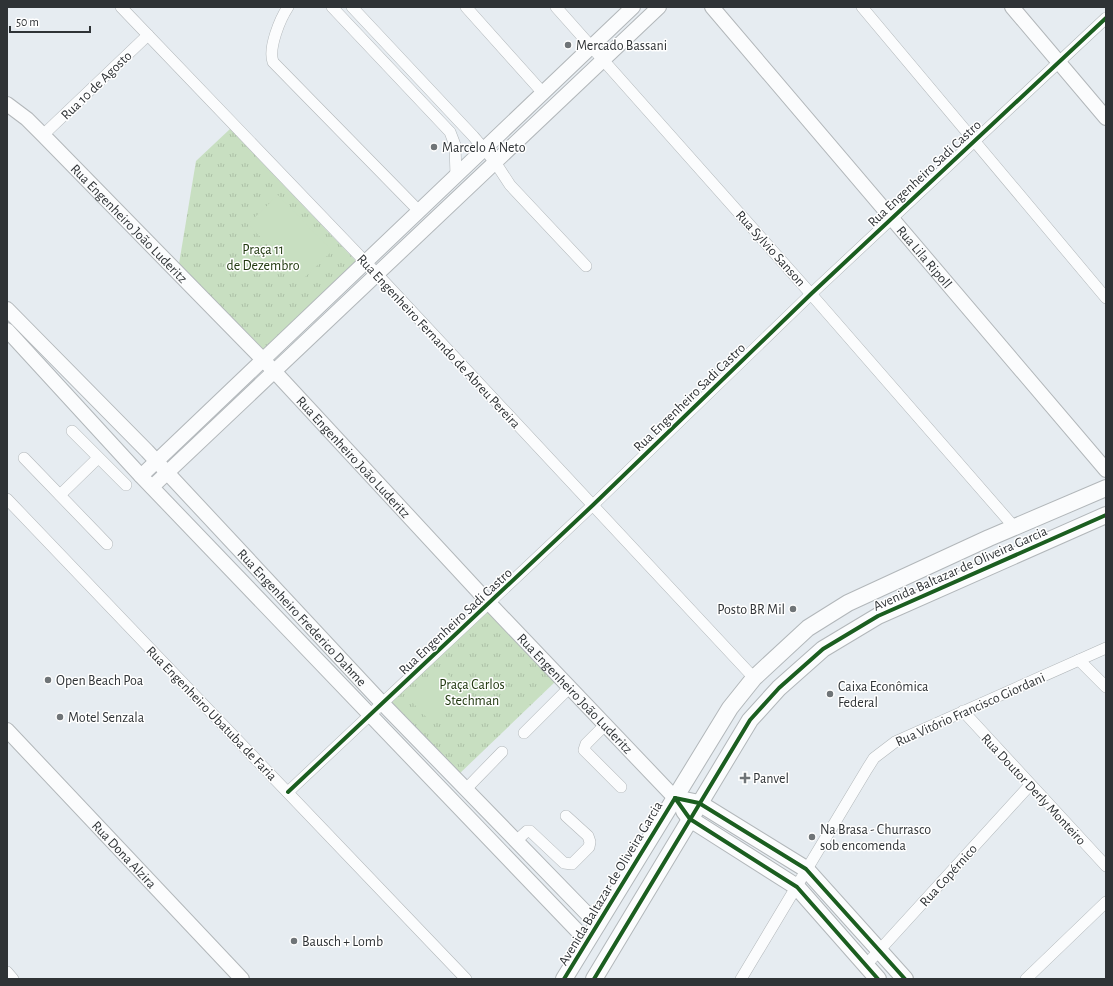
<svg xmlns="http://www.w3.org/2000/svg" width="1113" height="986" viewBox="0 0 1113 986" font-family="'Alegreya Sans',sans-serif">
<defs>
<pattern id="park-tufts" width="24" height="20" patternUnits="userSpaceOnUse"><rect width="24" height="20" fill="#c8dfc1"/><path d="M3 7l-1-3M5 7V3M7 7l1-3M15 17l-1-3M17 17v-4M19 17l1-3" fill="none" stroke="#acc0a6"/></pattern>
</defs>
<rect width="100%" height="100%" fill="#e6ecf1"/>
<g fill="url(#park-tufts)">
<polygon points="230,129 356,261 262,351 179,264 196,161"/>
<polygon points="488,609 556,681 457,776 389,704"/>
</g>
<g fill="#c8dfc1">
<polygon points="278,195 332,251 302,280 248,224"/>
<polygon points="443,669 465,692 432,723 410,700"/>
</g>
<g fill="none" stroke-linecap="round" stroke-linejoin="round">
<defs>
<g id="minor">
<polyline points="121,7 377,274 754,678"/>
<path d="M288,7C280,19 268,48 273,62L419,211"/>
<polyline points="332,7 450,132 455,145 456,176"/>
<polyline points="352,7 473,136 495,162 510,185 586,266"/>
<polyline points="466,7 543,93"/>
<polyline points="556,7 811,294 1015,528"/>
<polyline points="862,7 1106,298"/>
<polyline points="43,135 148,35"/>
<polyline points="72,431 126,485"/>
<polyline points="24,458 107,544"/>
<polyline points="60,495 98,458"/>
<polyline points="7,499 466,979"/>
<polyline points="1079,660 1106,687"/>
<polyline points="963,711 1106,866"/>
<polyline points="606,724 586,744 584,750 621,787"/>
<polyline points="524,733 570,687"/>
<polyline points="466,789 502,752"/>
<polyline points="288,792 593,505 811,294 1106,18"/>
<polyline points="516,841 527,831 530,831 564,863 572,864 589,847 590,842 588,836 566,816"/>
<polyline points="866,965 1030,785"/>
<polyline points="7,972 13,979"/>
<polyline points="741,979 867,769 874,758 895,742 1106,648"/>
<polyline points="1026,979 1106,902"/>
</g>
<g id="tertiary">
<path id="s1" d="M712,7L1106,470"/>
<polyline points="1012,7 1106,118"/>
<path id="s2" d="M7,104L27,119L43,135L274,371L489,603L675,798"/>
<path id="s3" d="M7,309L147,451L383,704L598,925"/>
<polyline points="7,330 141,476 587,941"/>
<polyline points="141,476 633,7"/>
<polyline points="152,487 659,7"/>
<path id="s4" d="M7,730L242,979"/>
</g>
<g id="secondary">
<polyline points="675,798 699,803 806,869 905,979"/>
<polyline points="684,811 690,819 797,887 878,979"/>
<polyline points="564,979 730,708 754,678 808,628 848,603 989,538 1106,488"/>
<polyline points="594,979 750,720 779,688 823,649 878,616 1106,515"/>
</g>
</defs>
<use href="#minor" stroke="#b2b7ba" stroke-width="12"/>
<use href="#tertiary" stroke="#b2b7ba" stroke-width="16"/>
<use href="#secondary" stroke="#b2b7ba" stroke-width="18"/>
<use href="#minor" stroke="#fbfcfd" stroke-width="11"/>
<use href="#tertiary" stroke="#fbfcfd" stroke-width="14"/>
<use href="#secondary" stroke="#fbfcfd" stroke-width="16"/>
<defs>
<g id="cycleway">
<polyline points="288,792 593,505 811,294 1106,18"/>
<polyline points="675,798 699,803 806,869 905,979"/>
<polyline points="675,798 690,819 797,887 878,979"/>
<polyline points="564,979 675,798"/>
<polyline points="594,979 750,720 779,688 823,649 878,616 1106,515"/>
</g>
</defs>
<use href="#cycleway" stroke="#fff" stroke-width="6"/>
<use href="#cycleway" stroke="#1b5e20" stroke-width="4"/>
</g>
<g fill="#6f7477" stroke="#fff" stroke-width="1.5">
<circle cx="568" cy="45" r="4"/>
<circle cx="434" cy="147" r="4"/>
<circle cx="793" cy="609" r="4"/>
<circle cx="48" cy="680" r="4"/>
<circle cx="830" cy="694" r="4"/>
<circle cx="60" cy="717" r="4"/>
<path d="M743 772h4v4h4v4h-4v4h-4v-4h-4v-4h4z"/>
<circle cx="812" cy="837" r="4"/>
<circle cx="294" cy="941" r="4"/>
</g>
<g text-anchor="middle" stroke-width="3" stroke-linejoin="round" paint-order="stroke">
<g font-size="14" fill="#2f3336" stroke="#fff" text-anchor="start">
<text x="576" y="50">Mercado Bassani</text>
<text x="442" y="152">Marcelo A Neto</text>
<text x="785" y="614" text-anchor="end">Posto BR Mil</text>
<text x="56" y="685">Open Beach Poa</text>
<text x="838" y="691">Caixa Econômica<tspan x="838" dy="16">Federal</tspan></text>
<text x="68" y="722">Motel Senzala</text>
<text x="753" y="783">Panvel</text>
<text x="820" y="834">Na Brasa - Churrasco<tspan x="820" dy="16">sob encomenda</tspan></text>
<text x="302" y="946">Bausch + Lomb</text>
</g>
<g font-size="14" fill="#2f3336" stroke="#fff">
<text transform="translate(96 85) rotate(-44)" y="5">Rua 10 de Agosto</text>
<text transform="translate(924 173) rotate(-43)" y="5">Rua Engenheiro Sadi Castro</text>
<text dy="5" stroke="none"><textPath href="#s2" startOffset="171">Rua Engenheiro João Luderitz</textPath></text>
<text transform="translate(771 248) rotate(48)" y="5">Rua Sylvio Sanson</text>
<text dy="5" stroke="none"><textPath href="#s1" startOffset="328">Rua Lila Ripoll</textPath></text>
<text transform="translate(439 341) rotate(47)" y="5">Rua Engenheiro Fernando de Abreu Pereira</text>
<text transform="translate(689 397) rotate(-44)" y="5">Rua Engenheiro Sadi Castro</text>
<text dy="5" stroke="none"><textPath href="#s2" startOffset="495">Rua Engenheiro João Luderitz</textPath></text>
<text transform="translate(960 568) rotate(-24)" y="5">Avenida Baltazar de Oliveira Garcia</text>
<text dy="5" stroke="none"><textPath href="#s3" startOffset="427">Rua Engenheiro Frederico Dahme</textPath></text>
<text transform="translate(455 621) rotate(-43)" y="5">Rua Engenheiro Sadi Castro</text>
<text dy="5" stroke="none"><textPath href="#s2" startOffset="819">Rua Engenheiro João Luderitz</textPath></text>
<text transform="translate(970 709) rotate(-24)" y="5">Rua Vitório Francisco Giordani</text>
<text transform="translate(212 713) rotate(46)" y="5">Rua Engenheiro Ubatuba de Faria</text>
<text transform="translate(1034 789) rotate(47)" y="5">Rua Doutor Derly Monteiro</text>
<text dy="5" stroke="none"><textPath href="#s4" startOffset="171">Rua Dona Alzira</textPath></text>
<text transform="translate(948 875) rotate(-48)" y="5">Rua Copérnico</text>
<text transform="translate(610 883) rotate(-59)" y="5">Avenida Baltazar de Oliveira Garcia</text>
</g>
<g font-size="14" fill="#20380f" stroke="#fff">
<text x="263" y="254">Praça 11<tspan x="263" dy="16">de Dezembro</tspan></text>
<text x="472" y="689">Praça Carlos<tspan x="472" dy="16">Stechman</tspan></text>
</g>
</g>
<rect width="1113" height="986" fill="none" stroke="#2f3336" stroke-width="16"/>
<path d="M10 26v6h80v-6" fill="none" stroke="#2f3336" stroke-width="2"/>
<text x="16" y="26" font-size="12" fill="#2f3336" stroke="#ffffff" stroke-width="3" paint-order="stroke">50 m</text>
</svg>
